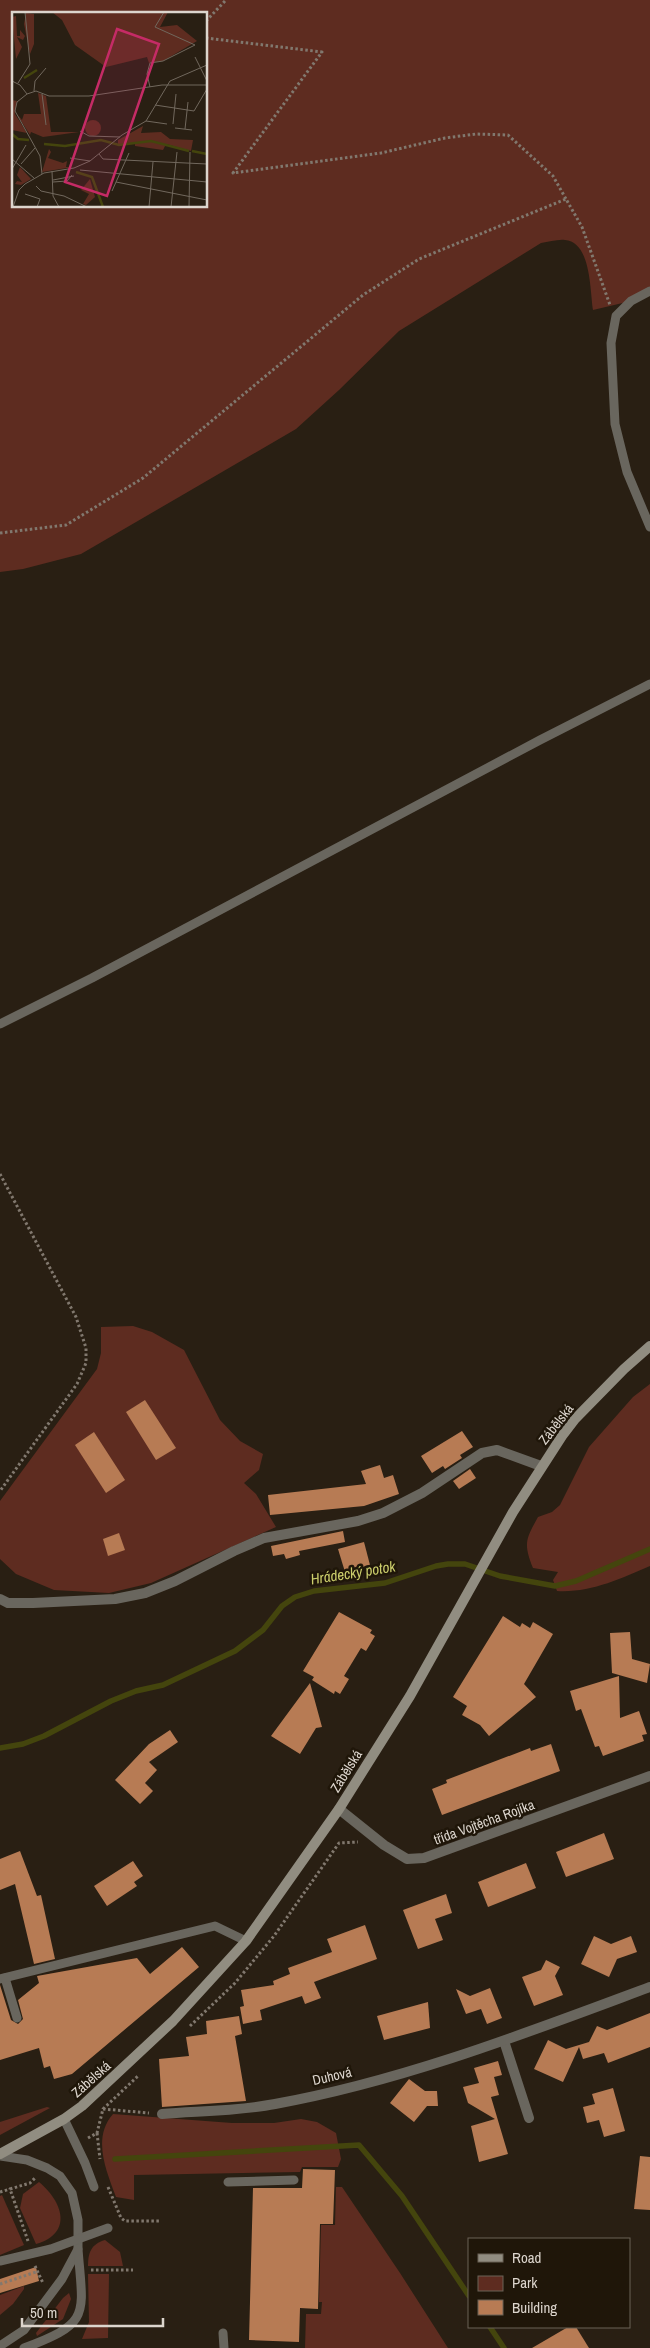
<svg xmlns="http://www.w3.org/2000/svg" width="650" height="2348" viewBox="0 0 650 2348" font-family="'Archivo Narrow',sans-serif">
<rect width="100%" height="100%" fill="#291f13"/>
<g fill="#5e2c20" fill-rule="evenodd">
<path d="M0,0H650V291L631,301L593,310C590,290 591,242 565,240C558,239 549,242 541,243L399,331L339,390L296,429L81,554L23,569L0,572ZM14,14H206V206H14Z"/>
<polygon points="133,1326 152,1332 184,1350 220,1420 240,1441 263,1454 259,1470 244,1483 256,1494 276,1527 151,1583 109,1593 54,1590 16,1574 0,1559 0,1501 97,1369 101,1353 101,1327"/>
<path d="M650,1384V1566C620,1579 590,1593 557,1591L553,1580L558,1572L533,1568C523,1543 526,1539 538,1517L552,1512L560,1505L589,1447L633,1397Z"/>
<polygon points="47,2107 50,2108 0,2135 0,2122"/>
<path d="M113,2114L232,2123H274L301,2119L317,2122L336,2133L341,2159L338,2167H302L300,2172L134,2175V2200L116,2197C106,2170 92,2138 113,2114Z"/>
<path d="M39,2182C62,2201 74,2233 36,2244L20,2208L23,2194Z"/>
<polygon points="336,2187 342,2187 400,2273 448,2348 305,2348 306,2314 321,2314 322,2302 319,2302 321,2225 335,2225"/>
<polygon points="2,2195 24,2245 0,2255 0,2196"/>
<path d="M105,2240L120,2252L123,2266H88C88,2253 91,2244 105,2240Z"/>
<polygon points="88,2274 109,2274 108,2338 82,2339 89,2322"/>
<polygon points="24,2286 24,2289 13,2304 0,2315 0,2295"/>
<polygon points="69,2293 71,2299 63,2319 37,2336 36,2333 63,2298"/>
</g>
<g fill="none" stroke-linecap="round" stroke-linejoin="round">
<g stroke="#44450d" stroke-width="5.5">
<polyline points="0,1748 23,1744 44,1736 111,1701 136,1691 163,1685 235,1651 263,1630 282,1606 295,1597 314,1591 385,1583 436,1566 448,1564 465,1564 500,1576 555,1586 576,1581 650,1549"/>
<polyline points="115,2159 359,2145 402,2196 469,2296"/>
<polyline points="490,2327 504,2348"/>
</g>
</g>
<g fill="#b77b54">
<polygon points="145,1400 176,1448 156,1460 126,1412"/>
<polygon points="462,1431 473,1447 460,1455 462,1458 445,1469 443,1466 432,1473 421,1456"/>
<polygon points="94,1432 125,1480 106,1493 75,1445"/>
<polygon points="380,1465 384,1478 393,1475 399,1494 364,1506 270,1515 268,1495 366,1484 361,1471"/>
<polygon points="470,1469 476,1478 459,1489 453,1481"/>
<polygon points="343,1531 345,1542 299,1551 300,1555 286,1559 284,1554 273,1556 271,1546"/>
<polygon points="119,1533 125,1550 108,1556 103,1539"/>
<polygon points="364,1542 370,1565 345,1572 338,1549"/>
<polygon points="339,1612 372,1630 370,1633 375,1636 366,1651 361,1648 344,1676 349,1679 340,1694 335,1691 334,1694 312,1680 314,1677 303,1671"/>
<polygon points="503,1616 520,1627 522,1623 530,1628 533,1622 553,1634 524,1684 536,1697 489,1736 480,1725 462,1715 467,1706 453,1697"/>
<polygon points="630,1632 632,1659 650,1664 647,1683 612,1673 610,1633"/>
<polygon points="619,1676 620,1718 639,1711 647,1734 642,1735 644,1741 603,1756 599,1746 595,1747 581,1709 576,1711 570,1691"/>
<polygon points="310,1683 322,1727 316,1728 300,1754 271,1736"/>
<polygon points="170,1730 178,1742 149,1762 157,1770 145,1783 153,1791 140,1804 115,1780 149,1744"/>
<polygon points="551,1744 560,1771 442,1815 432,1789 447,1783 446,1780 530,1748 531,1751"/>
<polygon points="604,1833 614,1859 566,1877 556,1852"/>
<polygon points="20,1851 37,1896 41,1895 55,1959 34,1964 15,1884 0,1890 0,1859"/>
<polygon points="133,1861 143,1876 134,1882 137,1886 107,1906 94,1886"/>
<polygon points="526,1863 536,1888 488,1907 478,1882"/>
<polygon points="446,1894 452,1913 435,1919 443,1940 418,1949 403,1910"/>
<polygon points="365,1925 377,1959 314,1982 321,1998 305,2004 302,1996 260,2010 262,2020 243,2024 240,2007 244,2006 241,1990 274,1985 273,1981 290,1974 288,1968 332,1952 327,1939"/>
<polygon points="594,1936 611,1944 631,1936 637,1952 617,1959 609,1977 581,1964"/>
<polygon points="182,1947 199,1967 72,2074 54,2079 50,2066 44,2068 39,2048 0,2060 0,1985 11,2020 18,2024 23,2019 18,2000 39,1983 37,1976 137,1958 150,1974"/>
<polygon points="546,1960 560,1967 555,1976 563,1995 534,2006 522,1977 541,1970"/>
<polygon points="490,1988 502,2018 487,2024 481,2009 466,2014 456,1989 470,1996"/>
<polygon points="428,2002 430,2028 384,2040 377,2016"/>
<polygon points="650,2013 650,2047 608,2063 604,2053 583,2059 579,2047 563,2082 534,2069 548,2040 566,2049 589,2042 597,2026 607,2030"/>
<polygon points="239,2016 242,2034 235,2036 246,2101 162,2107 159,2059 189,2056 186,2037 207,2034 206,2021"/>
<polygon points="498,2061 502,2075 494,2077 499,2095 491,2097 508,2154 479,2162 471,2126 495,2119 468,2103 463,2087 479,2083 474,2068"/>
<polygon points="409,2079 425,2091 437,2091 438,2106 427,2106 414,2122 390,2103"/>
<polygon points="613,2088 625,2131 604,2137 599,2120 587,2123 583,2107 595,2104 592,2094"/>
<polygon points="640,2156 650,2157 650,2210 634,2209"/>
<polygon points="303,2169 335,2170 333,2224 320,2224 318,2309 300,2308 299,2342 249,2340 253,2188 302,2188"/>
<polygon points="36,2267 39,2281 0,2293 0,2279"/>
<polygon points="568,2327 576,2327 589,2348 532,2348"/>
</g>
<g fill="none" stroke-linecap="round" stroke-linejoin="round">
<g stroke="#81786e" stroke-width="3" stroke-dasharray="2.5 2.5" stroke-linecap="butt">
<polyline points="206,21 226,0"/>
<polyline points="206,38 322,52 233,173 381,153 445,138 476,134 508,135 553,176 566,199"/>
<polyline points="0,533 66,525 143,478 363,295 419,259 566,199 582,227 610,305"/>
<polyline points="0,1174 76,1317 86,1348 86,1363 77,1384 0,1491"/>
<polyline points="190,2026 235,1983 274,1936 339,1843 358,1842"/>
<polyline points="103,2109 149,2113"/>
<polyline points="97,2133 100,2159"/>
<polyline points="88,2138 97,2133 103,2109 138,2076"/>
<polyline points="108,2187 121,2218 125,2221 160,2221"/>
<polyline points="0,2192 10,2189"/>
<polyline points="28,2241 10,2189 30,2183 35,2178"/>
<polyline points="35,2266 43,2283"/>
<polyline points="91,2270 133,2270"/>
<polyline points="0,2284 36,2272"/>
</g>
<g stroke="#69665e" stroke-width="9">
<polyline points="650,291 631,301 616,316 611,343 615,424 627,472 650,527"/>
<polyline points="0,1024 92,978 540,740 650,684"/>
<polyline points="5,1978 17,2018"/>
<polyline points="0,1979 215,1926 246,1941"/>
<polyline points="64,2119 85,2163 94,2187"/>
<polyline points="0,2156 27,2160 47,2168 60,2176 72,2193 78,2220 78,2249 62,2279 24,2330 0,2346"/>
<polyline points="228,2182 294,2180"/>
<polyline points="0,2261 51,2249 108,2228"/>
<polyline points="223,2333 224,2348"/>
<path d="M24,2348C92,2323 83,2315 78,2249"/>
</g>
<g stroke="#69665e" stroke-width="10">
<polyline points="0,1599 8,1603 33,1603 115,1599 145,1593 175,1581 234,1551 264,1538 358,1521 383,1513 422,1493 482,1453 497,1450 541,1466"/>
<polyline points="339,1809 384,1845 407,1859 424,1858 650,1776"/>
<polyline points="504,2041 529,2118"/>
<path d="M162,2114C199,2111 239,2111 275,2104C403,2081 529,2032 650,1987"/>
</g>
<polyline stroke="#918d81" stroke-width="10" points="0,2154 64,2119 82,2106 173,2021 246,1941 339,1809 410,1696 513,1512 562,1436 575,1419 624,1369 650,1346"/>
</g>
<g text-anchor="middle" stroke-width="5" stroke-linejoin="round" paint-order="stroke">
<g font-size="14" fill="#dcd5cd" stroke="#1f1609">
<text transform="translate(556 1424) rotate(-52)" y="5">Zábělská</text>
<text transform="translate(346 1771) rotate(-58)" y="5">Zábělská</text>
<text transform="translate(484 1822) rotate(-20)" y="5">třída Vojtěcha Rojíka</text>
<text transform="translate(332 2076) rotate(-13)" y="5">Duhová</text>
<text transform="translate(91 2079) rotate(-42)" y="5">Zábělská</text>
</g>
<g font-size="15" font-style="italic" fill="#ccce6c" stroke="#1f1609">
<text transform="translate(353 1573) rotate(-9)" y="5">Hrádecký potok</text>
</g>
</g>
<g transform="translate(12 12)">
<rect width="195" height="195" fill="#291f13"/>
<path d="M40,0H156L148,15L165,13L185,29L151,49L137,51L135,45L94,55L63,33L50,8ZM14,1L22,2V32L18,42L12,12ZM4,4L5,24H8V18L13,24L11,28L5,25L10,35L4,47L0,5ZM26,81L34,84L39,120H67L31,125L19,120L18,123L4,101L10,108L12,102H29ZM0,88L5,89L3,102L15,121L0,118ZM73 116a8 8 0 1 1 16 0a8 8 0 1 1-16 0ZM131,114L129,121L149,120L158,127L181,128L179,139L154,132L151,138L123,134V132L106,133V128ZM37,137L39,140L36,146L51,151L55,149L54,155H61L30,160ZM8,155L19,167L9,173L3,172L5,169L10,170L5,163ZM78,167L83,185L74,193L71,192L77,182L69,178Z" fill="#5e2c20"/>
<path fill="none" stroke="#44450d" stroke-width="2.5" d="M12,66L25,58M0,122L6,127L17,128M32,132L53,134L89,128L107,133L139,129L177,139M180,139L195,142M64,160L80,165L91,195"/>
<path fill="none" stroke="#71685d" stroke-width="1" d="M183,45L195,69M0,69L8,73L15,82M6,71L18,52L13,0M138,75L135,62L138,51L151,49L183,33L143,15L152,0M22,79L23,69L34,56M30,82L34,113M143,93L182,99L195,77M134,109L155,112M161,112L164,82M163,116L180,118M173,117L176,90M68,119L77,124L108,125M87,142L91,147L195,152M58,146L78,149M0,147L22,166M9,152L23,136M0,157L14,133M68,158L195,170M40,159L41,184L47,195M30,162L28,144L3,99L5,90L15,82L24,79L37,84H77L150,73H195M41,168L62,164M41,170L55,169L60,163M104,170L195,188M24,174L29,179L52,184L75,195M100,179L117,141M13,182L28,187L25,195M1,195L7,178L13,172L32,161L62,156L78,149L110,123L134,109L158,69L195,53M118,195H140M137,195L141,150M159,195L165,140M177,195L178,140"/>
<path fill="#c52b66" fill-opacity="0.15" stroke="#c52b66" stroke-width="2.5" d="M105,17L147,32L95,184L53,170Z"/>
<rect width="195" height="195" fill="none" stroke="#dcd5cd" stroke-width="2.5"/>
</g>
<rect x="468" y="2238" width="162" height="90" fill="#1f1609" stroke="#6b6257"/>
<rect x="478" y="2254" width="25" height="8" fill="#918d81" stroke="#6b6257"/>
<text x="512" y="2263" font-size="15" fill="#dcd5cd">Road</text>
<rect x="478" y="2276" width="25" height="15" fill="#5e2c20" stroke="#6b6257"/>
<text x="512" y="2288" font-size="15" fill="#dcd5cd">Park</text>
<rect x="478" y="2300" width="25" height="15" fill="#b77b54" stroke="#6b6257"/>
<text x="512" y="2313" font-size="15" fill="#dcd5cd">Building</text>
<path d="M22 2318v8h141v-8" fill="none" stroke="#dcd5cd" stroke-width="2.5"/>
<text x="30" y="2318" font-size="15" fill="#dcd5cd" stroke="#1f1609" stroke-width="4" paint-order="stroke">50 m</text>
</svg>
